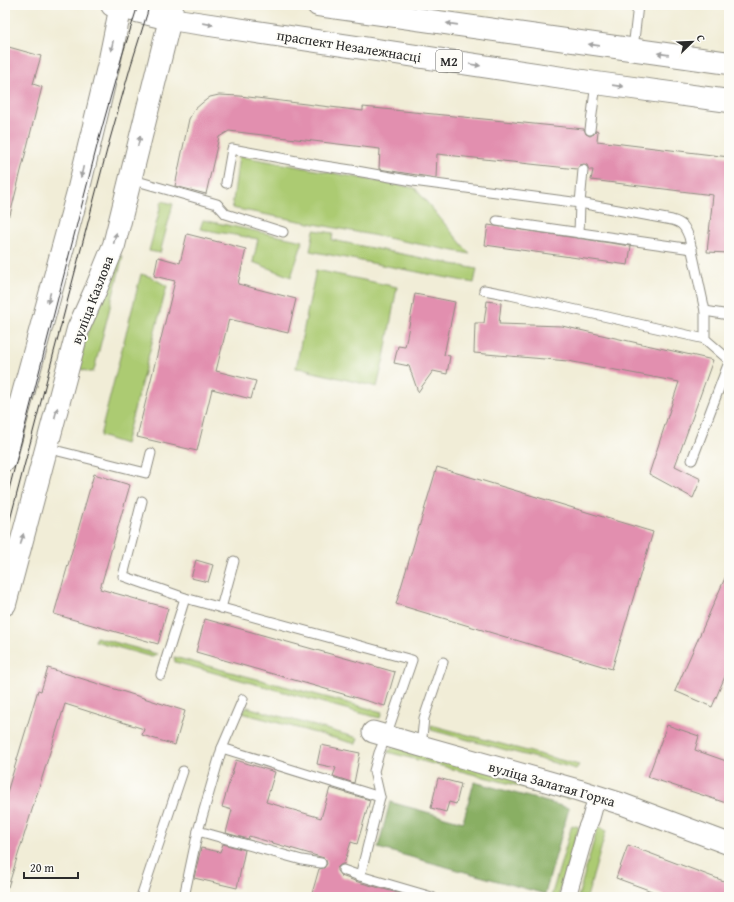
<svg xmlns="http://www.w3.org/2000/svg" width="734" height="902" viewBox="0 0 734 902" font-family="'Gentium Book Plus',serif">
<rect width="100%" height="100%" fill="#fdfcf7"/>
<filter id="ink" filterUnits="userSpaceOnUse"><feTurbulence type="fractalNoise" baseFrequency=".025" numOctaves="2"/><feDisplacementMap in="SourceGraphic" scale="8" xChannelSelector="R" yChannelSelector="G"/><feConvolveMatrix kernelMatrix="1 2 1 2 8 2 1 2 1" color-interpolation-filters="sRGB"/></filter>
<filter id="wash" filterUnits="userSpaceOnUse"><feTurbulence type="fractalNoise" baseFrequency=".012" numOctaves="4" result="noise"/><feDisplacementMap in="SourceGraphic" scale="16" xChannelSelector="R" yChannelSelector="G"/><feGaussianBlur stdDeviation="0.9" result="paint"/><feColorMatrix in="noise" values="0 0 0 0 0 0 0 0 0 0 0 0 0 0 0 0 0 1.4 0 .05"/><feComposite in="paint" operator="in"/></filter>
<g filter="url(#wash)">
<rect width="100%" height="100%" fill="#f1edd7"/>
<g fill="#accb72" stroke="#6c7b4e">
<polygon points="239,156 415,188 470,254 232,208"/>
<polygon points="162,201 173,204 160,253 149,251"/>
<polygon points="203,220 303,241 291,277 253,262 258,239 200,229"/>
<polygon points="314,230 333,233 332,240 477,269 474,283 310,251"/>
<polygon points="120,256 123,256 94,370 93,372 89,372 78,368 92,315"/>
<polygon points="316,270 397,287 384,358 377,387 309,371 312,370 296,368 301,342"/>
<polygon points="141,274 151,277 167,286 125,444 100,436"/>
<polygon points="96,637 157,654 155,656 152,657 95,641"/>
<polygon points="174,657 382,712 380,718 360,713 175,662"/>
<polygon points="247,707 358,738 356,744 242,713"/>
<polygon points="431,725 579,765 576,769 551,762 431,730"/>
<polygon points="396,746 571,795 569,799 387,752"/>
<polygon points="572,825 579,827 558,897 551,897"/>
<polygon points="598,826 606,831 587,897 578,897"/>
</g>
<polygon fill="#89af64" stroke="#5a6d48" points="474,782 569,808 545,894 378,848 390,802 463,822"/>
<g id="blocks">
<g fill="#e28faf">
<polygon points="5,46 41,56 33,84 42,87 10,215 5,214"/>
<polygon points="219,95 240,96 363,111 363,107 584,129 586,134 590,136 594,134 596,130 598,131 597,141 729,157 729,253 707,252 713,195 591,180 593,170 589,170 587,165 584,164 580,165 577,169 437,154 436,178 379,169 380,149 229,131 219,137 206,194 175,186 189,119 194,110 202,103 210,97"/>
<polygon points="488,225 631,246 628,265 485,245"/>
<polygon points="187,234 246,249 238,284 296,299 288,333 229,319 216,371 256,381 251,399 212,389 197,451 137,437 175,281 154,276 156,267 158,257 180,263"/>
<polygon points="415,294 455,302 444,355 450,356 447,374 433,371 418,392 409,366 394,363 398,346 405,347"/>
<polygon points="487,301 501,303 499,324 562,326 713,360 675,466 701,479 693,498 649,474 679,382 568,361 474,353 475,323 484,323"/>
<polygon points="437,467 653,532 612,669 396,604"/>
<polygon points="94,474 130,485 100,589 168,608 158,644 54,614"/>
<polygon points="196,560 213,565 208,582 191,578"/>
<polygon points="729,569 729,667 712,707 675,691"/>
<polygon points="205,619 395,672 385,706 196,652"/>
<polygon points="48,668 185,711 175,745 142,735 144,729 65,704 8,887 5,887 5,799 38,690 41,691"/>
<polygon points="667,725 699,736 695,750 729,762 729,804 648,777"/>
<polygon points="321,745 360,753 354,783 333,776 336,768 317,764"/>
<polygon points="236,760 275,772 266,802 321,818 330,788 370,800 357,844 351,842 344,864 342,864 339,866 337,868 337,871 341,876 358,882 405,895 404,897 311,897 319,869 324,868 327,864 326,860 324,858 249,836 248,839 226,833 232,810 222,807"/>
<polygon points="438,778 461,784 456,804 449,802 446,812 431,808"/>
<polygon points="223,844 245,850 237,888 194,878 201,848 220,852"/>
<polygon points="628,845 729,883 729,897 668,897 616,878"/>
</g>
</g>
</g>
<g filter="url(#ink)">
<use href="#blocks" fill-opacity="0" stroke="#8e8c81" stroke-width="1"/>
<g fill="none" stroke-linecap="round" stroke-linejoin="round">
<defs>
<g id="service">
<polyline points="633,49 638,5"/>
<polyline points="590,130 596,83"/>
<path d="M583,170L580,203L672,220C683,223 685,227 689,237L705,311L729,315"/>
<polyline points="130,179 217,204 226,214 283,232"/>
<polyline points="226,183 232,149 318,165 351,170 413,181 580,203 579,233"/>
<polyline points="497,221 692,249"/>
<polyline points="484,290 510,295 705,339"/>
<polyline points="705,311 705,339 729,360"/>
<polyline points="46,448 146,473 151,453"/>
<polyline points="692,460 729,362"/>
<polyline points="142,501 123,576 185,598"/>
<polyline points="221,608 234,561"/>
<polyline points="161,675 185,598 412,660 386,736 379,753 374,771 380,797 360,876 432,897"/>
<polyline points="243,699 222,748 198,831 302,860 321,863"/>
<polyline points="421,746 424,718 443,662"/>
<polyline points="222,748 380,797"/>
<polyline points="343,870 360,876"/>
<polyline points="141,897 183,771"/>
<polyline points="184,897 198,831"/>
</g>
<polyline id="minor" points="567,897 586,830 591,818 597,796"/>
<polyline id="tertiary" points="373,732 421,746 578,790 622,804 729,844"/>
<g id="primary">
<polyline points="112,5 170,19 596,83 729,101"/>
<polyline points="318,5 729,63"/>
<polyline points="5,460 78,192 110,59 121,5"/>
<polyline points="5,604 78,329 96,289 114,245 170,19 172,5"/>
</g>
</defs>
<use href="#service" stroke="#8e8c81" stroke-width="11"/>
<use href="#minor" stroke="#8e8c81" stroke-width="19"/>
<use href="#tertiary" stroke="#8e8c81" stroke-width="23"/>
<use href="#primary" stroke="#8e8c81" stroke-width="24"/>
<use href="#service" stroke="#fff" stroke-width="9"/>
<use href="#minor" stroke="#fff" stroke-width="17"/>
<use href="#tertiary" stroke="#fff" stroke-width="21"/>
<use href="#primary" stroke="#fff" stroke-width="22"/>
<g stroke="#2b2b2b" stroke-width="1">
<polyline points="5,505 98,142 122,56 138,5"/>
<polyline points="5,539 108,146 131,65 147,14 149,5"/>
</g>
</g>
<defs><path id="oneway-solid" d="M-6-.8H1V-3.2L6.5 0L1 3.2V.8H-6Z"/></defs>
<g fill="#a0a0a0">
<use href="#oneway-solid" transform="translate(208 24) rotate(9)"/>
<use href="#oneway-solid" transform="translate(452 24) rotate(-172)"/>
<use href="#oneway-solid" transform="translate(594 45) rotate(-172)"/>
<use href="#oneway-solid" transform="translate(112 46) rotate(102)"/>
<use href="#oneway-solid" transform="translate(663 54) rotate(-172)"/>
<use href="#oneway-solid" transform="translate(475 65) rotate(9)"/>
<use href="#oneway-solid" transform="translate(618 86) rotate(8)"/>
<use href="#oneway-solid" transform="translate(139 141) rotate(-76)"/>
<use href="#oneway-solid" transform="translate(82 172) rotate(103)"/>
<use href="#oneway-solid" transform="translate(115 238) rotate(-76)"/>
<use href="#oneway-solid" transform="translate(49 298) rotate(105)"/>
<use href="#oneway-solid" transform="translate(56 413) rotate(-75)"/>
<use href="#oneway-solid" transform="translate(22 539) rotate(-75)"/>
</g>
</g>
<g text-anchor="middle" stroke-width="4" stroke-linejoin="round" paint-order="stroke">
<rect fill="#fdfcf7" stroke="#6a6a68" stroke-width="1" x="436" y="50" width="26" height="22" rx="3"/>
<g font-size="13" font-weight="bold" fill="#2b2b2b">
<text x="449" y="66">М2</text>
</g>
<g font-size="14" fill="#2b2b2b" stroke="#fdfcf7">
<text transform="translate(349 46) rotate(9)" y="5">праспект Незалежнасці</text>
<text transform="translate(92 300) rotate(-69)" y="5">вуліца Казлова</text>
<text transform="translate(552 784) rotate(16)" y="5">вуліца Залатая Горка</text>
</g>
</g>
<rect width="734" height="902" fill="none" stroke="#fdfcf7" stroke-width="20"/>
<g transform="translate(692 42) rotate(67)" stroke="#fdfcf7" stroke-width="3" paint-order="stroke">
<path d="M0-3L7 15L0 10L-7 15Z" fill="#2b2b2b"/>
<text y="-6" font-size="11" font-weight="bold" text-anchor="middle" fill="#2b2b2b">С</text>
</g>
<path d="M24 872v6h54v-6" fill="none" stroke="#2b2b2b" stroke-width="2"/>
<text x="30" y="872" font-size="12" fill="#2b2b2b" stroke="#fdfcf7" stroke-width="3" paint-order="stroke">20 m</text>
</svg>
